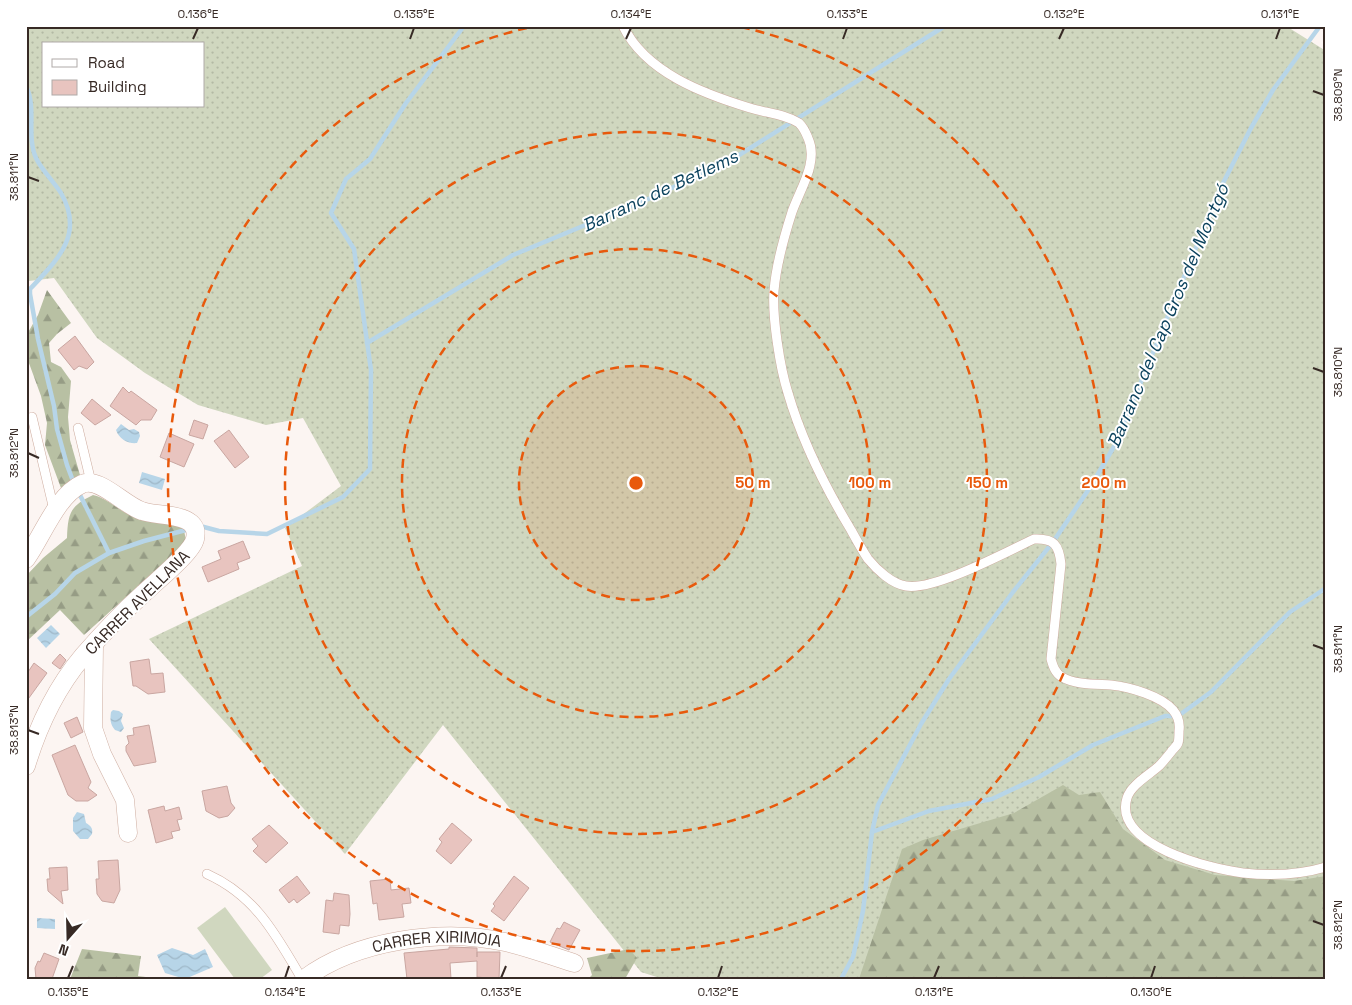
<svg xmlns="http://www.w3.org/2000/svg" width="1352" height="1005" viewBox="0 0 1352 1005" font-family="'Space Grotesk',sans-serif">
<defs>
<pattern id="grass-dots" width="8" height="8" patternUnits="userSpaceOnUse" patternTransform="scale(1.25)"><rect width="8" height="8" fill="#d0d7bf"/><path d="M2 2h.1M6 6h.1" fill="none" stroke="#b3b9a4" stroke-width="1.8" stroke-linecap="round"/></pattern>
<pattern id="forest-firs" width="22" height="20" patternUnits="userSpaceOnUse" patternTransform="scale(1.25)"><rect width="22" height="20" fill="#b8c0a3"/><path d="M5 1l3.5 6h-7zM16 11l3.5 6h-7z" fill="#969c85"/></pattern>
<pattern id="water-waves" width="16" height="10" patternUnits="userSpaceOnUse" patternTransform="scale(1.25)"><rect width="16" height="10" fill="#b7d5e8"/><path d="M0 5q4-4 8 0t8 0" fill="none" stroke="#9eb7c7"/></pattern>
</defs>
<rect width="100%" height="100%" fill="#fcf5f2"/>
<path fill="url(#grass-dots)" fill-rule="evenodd" d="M26,26H1286L1326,51V979H663L641,972L443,725L345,854L149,639L302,566L285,528L341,486L303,418L266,425L198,405L145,373L97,338L54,278L29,281L26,288ZM44,44H204V106H44Z"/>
<g fill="url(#forest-firs)">
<polygon points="47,290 71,323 57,334 49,343 51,362 61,367 71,381 68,417 70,440 80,475 61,488 45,445 47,423 41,396 26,355 26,336 38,315"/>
<path d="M93,495C106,498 116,508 128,514C145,521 166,523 183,526L186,540L177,551L84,635L60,610L26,642V576L43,558L67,538C68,513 70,506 93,495Z"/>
<polygon points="1063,785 1079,795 1100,792 1123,829 1165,860 1215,875 1294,881 1326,876 1326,979 859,979 902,849 923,840 1014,813"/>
<polygon points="82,949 141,956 138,976 161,979 70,979"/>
<polygon points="629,949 637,958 625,979 588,979 592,975 587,958"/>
</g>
<polygon fill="#d0d7bf" points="225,907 272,970 260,979 235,979 197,928"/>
<g fill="url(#water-waves)">
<path d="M121,424L129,430L134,429L139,432L140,436L137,443C128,444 119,439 116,430Z"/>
<polygon points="142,472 165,479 162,490 139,483"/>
<polygon points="51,625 60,634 46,648 37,638"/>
<path d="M113,710L119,711L123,714L121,721L124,728L121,732L115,730C110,724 110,719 111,712Z"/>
<path d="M77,812L84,814L86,823C91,826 93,828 92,834L88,839H80L73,831V818Z"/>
<polygon points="37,918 55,919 55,929 37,928"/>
<polygon points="172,948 193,955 205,949 213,967 185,979 165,973 157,955"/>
</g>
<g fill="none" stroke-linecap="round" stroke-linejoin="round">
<g stroke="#b7d5e8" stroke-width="4.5">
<path d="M26,86C37,108 26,136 36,158C41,169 54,182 61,193C85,235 57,260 30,289V294L38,339L54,406L57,429L67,465L73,481"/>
<polyline points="367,343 513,255 653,197 736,157 945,26"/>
<polyline points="80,495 109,553"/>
<polyline points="200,526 219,531 267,534 343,497 370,469 371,370 354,249 331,213 346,179 370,159 406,103 464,26"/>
<polyline points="26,617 55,594 75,573 109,553 144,541 186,530"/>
<polyline points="872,832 878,805 921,724 949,679 1013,592 1053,542 1091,486 1116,443 1220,189 1251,128 1273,90 1320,26"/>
<polyline points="841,979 853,957 863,911 872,832 929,811 992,799 1039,777 1093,745 1165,716 1178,716 1211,692 1290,612 1326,588"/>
</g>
</g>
<g fill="#e8c4bf" stroke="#c9a6a1">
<polygon points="75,336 94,362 87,369 79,366 74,370 58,350"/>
<polygon points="123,387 129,393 131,391 157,410 151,420 141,420 136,425 110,406"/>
<polygon points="92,399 111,415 95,425 81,413"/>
<polygon points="194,420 208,425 203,439 189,435"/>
<polygon points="229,430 249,457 235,468 214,441"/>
<polygon points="169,433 194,444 184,467 160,457"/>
<polygon points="243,541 250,558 237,563 239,569 208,582 202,567 221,559 218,551"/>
<polygon points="60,654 66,660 60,669 52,663"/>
<polygon points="149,659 151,674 163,673 165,692 148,694 136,686 133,686 130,662"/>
<polygon points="34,663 47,673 26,702 26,675"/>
<polygon points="77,717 83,732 71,738 64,723"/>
<polygon points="149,725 156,762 134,766 126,751 126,746 129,743 127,736 134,735 133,728"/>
<polygon points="75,745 91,782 88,788 97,795 88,801 76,801 68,795 52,755"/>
<polygon points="227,786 231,803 235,808 228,816 219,818 206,811 202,791"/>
<polygon points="164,806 165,811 179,807 182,819 177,820 180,830 171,832 173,838 156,843 148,810"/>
<polygon points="452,823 472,840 451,864 436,851 442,842 439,839"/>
<polygon points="269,825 288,843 266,863 253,851 258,846 252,839"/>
<polygon points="118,860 120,890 114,903 102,901 97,894 96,879 99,879 98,861"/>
<polygon points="67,867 68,890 61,891 63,904 48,891 47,879 50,879 49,868"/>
<polygon points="297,876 310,893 297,903 294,899 289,903 279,890"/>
<polygon points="514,876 529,888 504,921 491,911 495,906 493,904"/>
<polygon points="390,879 391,890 409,888 411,903 402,904 404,917 379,920 377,903 373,904 370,881"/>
<polygon points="334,893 349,895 350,914 349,926 340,925 339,934 323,932 326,900 333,901"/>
<polygon points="564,922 580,930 569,950 550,942 557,928 560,929"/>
<polygon points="449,947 477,948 477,957 477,952 500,952 499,979 477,977 477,961 450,963 451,979 407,979 404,953 449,949"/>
<polygon points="44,953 59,959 52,979 36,979 35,968 38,961 40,962"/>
</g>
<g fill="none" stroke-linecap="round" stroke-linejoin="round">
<defs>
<g id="service">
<path d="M623,26C646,73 704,94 750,108C766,113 785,114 799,123C803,127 806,133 808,138C819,162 800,189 792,212C784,237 776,265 774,291C772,317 780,368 788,393C802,441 825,487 851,530C856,539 862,550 868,559C877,570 892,584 906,586C934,591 1006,552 1034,539C1054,538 1059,545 1061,564L1051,659C1053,666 1055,673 1062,677C1075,685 1097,684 1111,685C1130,687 1161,696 1173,710C1178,716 1180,724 1179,731C1179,735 1179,740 1178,743C1177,746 1173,749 1171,752C1167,757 1163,762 1159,766C1149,775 1131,785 1127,798C1112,845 1211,869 1243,873C1271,876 1299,875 1326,867"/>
<polyline points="32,417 54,510"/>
<polyline points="78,428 91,482"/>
<path d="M207,874C256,896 276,935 302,979"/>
</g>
<g id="minor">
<path d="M26,559C42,537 57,495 82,484C99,476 125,506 142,511C157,517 201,511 195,539C192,553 155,582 144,593C123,612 102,634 83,656C56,688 38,726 26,766"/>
<polyline points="94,645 93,728 102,754 125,800 128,833"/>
<path id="s1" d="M304,979C356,940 442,928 505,942C528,947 551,956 574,963"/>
</g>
</defs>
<use href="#service" stroke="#ceada0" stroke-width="10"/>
<use href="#minor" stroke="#ceada0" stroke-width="19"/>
<use href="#service" stroke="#fff" stroke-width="9"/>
<use href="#minor" stroke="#fff" stroke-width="18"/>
</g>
<path fill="none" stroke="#372a25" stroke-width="2" d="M193,39L198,28M410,39L414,28M626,39L631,28M843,39L847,28M1059,39L1064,28M1276,39L1280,28M1313,91L1324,95M28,177L39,181M1313,368L1324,372M28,453L39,458M1313,645L1324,649M28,730L39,734M1313,921L1324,925M68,978L73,966M285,978L289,966M501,978L506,966M718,978L722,966M934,978L939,966M1151,978L1155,966"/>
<circle cx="636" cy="483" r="117" fill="#e8590c" fill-opacity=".12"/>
<g fill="none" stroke="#e8590c" stroke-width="2.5" stroke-dasharray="9 6">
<circle cx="636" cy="483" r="117"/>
<circle cx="636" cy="483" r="234"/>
<circle cx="636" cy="483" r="351"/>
<path d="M741 27A468 468 0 1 1 531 27"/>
</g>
<g text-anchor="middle" stroke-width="4" stroke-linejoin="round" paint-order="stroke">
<g font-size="16" fill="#372a25" stroke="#fff">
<text transform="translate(137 602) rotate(-45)" y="6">CARRER AVELLANA</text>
<text dy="6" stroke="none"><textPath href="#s1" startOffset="141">CARRER XIRIMOIA</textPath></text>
</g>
<g font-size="18" font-style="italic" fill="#0b425d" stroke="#fff">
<text transform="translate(660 191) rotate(-25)" y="6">Barranc de Betlems</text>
<text transform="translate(1168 316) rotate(-67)" y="6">Barranc del Cap Gros del Montgó</text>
</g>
</g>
<circle cx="636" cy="483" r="8" fill="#e8590c" stroke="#fff" stroke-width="2.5"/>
<g font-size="15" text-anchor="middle" font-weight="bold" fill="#e8590c" stroke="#fff" stroke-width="4" stroke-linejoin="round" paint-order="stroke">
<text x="753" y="488">50 m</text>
<text x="870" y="488">100 m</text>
<text x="987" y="488">150 m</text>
<text x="1104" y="488">200 m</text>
</g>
<rect width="1352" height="1005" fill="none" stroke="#ffffff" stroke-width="55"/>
<rect x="42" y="42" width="162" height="65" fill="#ffffff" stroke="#afaaa8"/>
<rect x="52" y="59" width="25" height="8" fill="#ffffff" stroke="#afaaa8"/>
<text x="88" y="68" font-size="15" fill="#372a25">Road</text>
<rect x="52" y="80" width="25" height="15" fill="#e8c4bf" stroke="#afaaa8"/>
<text x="88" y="92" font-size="15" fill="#372a25">Building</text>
<g transform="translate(68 938) rotate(200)" stroke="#ffffff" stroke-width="4" paint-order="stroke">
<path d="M0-4L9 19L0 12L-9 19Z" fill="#372a25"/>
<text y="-8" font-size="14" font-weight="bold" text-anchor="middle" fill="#372a25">N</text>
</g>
<rect x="28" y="28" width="1296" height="950" fill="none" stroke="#372a25" stroke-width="2"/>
<g font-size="12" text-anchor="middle" fill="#372a25">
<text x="198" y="18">0.136°E</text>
<text x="414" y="18">0.135°E</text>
<text x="631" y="18">0.134°E</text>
<text x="847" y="18">0.133°E</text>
<text x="1064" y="18">0.132°E</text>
<text x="1280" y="18">0.131°E</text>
<text transform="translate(1338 95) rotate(-90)" y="4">38.809°N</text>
<text transform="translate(14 177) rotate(-90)" y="4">38.811°N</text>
<text transform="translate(1338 372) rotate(-90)" y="4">38.810°N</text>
<text transform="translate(14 453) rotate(-90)" y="4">38.812°N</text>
<text transform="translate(1338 649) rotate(-90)" y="4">38.811°N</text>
<text transform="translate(14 730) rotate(-90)" y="4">38.813°N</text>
<text transform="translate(1338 925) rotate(-90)" y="4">38.812°N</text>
<text x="68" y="996">0.135°E</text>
<text x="285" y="996">0.134°E</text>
<text x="501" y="996">0.133°E</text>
<text x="718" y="996">0.132°E</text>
<text x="934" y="996">0.131°E</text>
<text x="1151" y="996">0.130°E</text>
</g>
</svg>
